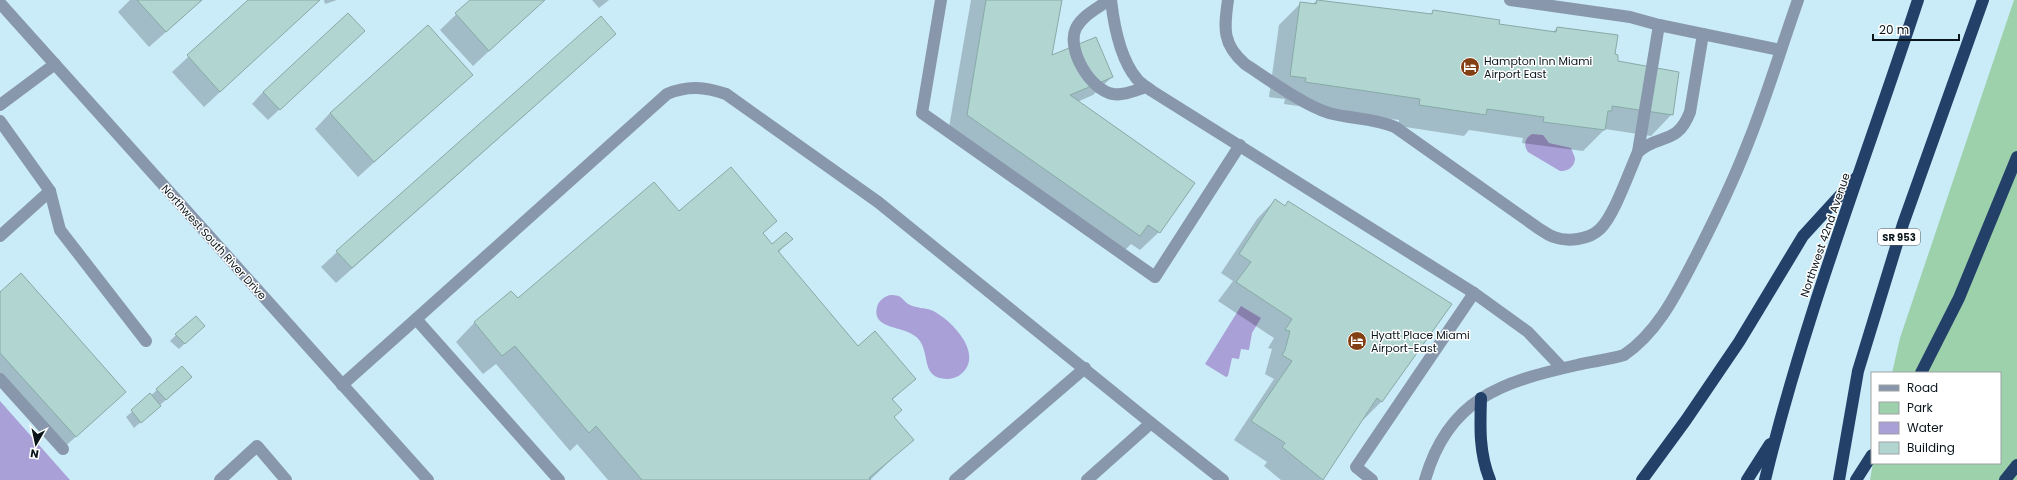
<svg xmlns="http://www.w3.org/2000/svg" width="2017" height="480" viewBox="0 0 2017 480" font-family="Poppins,sans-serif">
<rect width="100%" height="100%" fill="#caebf8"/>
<polygon fill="#9dd1ab" points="2014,0 2017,0 2017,480 1870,480 1873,463 2000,463 2000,373 1892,373 1900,338"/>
<g fill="#a9a0d7">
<path d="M1532,134L1543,135L1549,143L1571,148L1575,158C1575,166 1568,172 1560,171L1528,152C1523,145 1525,138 1532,134Z"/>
<path d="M890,295C904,295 901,300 910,305C916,308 925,308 931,310C948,317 978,347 967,367C963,374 956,379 947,379C921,378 930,356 920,341C909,324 871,332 877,307C879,300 884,297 890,295Z"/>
<polygon points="1241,306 1261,318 1252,333 1249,350 1241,349 1239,359 1232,358 1228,376 1226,377 1205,364"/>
<polygon points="0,401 70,480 0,480"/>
</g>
<g fill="#0003">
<polygon points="130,0 202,0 149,47 118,12"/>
<polygon points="249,0 319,0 204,107 172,72"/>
<polygon points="324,0 337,0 325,4"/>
<polygon points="471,0 544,0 473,66 440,30"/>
<polygon points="592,0 609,0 599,8"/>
<polygon points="971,0 1061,0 1051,57 1112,77 1093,95 1077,102 1159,232 1140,250 1131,244 1121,254 948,133"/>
<polygon points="1317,0 1430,15 1433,11 1498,25 1553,32 1557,28 1614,55 1617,62 1672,114 1651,136 1605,129 1583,151 1522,143 1523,138 1469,130 1464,136 1399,126 1399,120 1284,104 1285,99 1269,97 1279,25 1301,3 1312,5"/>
<polygon points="352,42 268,120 252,104 263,92"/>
<polygon points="599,49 336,283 321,267 337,252"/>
<polygon points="471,75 358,177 315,129 330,113"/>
<polygon points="1275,200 1284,207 1289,202 1382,401 1363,420 1362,419 1321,480 1281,480 1264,466 1267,462 1234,440 1274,379 1265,374 1272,349 1268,348 1274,338 1218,301 1233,281 1221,273 1257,219"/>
<polygon points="679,212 776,221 762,234 772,245 791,239 778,253 858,347 914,379 892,400 893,417 912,440 870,480 608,480 577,444 570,451 496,364 483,374 456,342 474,323 511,292 518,299"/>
<polygon points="0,293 125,392 59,452 0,386"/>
<polygon points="203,326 179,349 170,341 176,335"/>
<polygon points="185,383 134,428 126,417 157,390"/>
</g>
<g fill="#b1d6d1" stroke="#87aaa6">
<polygon points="137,0 202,0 166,32"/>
<polygon points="248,0 320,0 220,92 187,55"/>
<polygon points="470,0 545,0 489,51 455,13"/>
<polygon points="986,0 1062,0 1052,55 1096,37 1113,77 1070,95 1195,183 1160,233 1148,225 1140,236 967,115"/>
<polygon points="1317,0 1432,14 1433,10 1500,20 1499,24 1556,32 1557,27 1618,35 1615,54 1618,55 1618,61 1679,72 1673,115 1612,106 1612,111 1608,111 1605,130 1543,122 1544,117 1487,109 1486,115 1419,105 1420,99 1305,82 1306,78 1290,76 1300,2 1316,4"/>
<polygon points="348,13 365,31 280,110 263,92"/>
<polygon points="601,16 616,34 352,268 336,251"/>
<polygon points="428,25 473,75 374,162 330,113"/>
<polygon points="731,167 777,221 763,233 772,244 786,232 793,239 778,251 858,346 875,331 916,379 892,399 902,410 894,417 914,440 869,478 871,480 642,480 596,426 589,433 515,346 502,356 474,322 511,291 518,298 654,182 679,211"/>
<polygon points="1275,199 1285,206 1288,201 1452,304 1382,402 1377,398 1323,480 1282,447 1285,443 1251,421 1292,361 1282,355 1285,350 1290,331 1285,330 1292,319 1236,282 1251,262 1239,254"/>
<polygon points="21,273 126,392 76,437 0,353 0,292"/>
<polygon points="196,316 205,326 185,344 175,334"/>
<polygon points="182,366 192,377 166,400 156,389"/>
<polygon points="150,393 161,406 141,423 131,410"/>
</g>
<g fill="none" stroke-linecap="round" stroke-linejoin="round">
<g stroke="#8897ac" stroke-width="12">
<polyline points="941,0 922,113 1155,277 1240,145"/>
<path d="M1109,0C1098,8 1083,15 1076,28C1066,49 1090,90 1113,94C1124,96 1136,90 1146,87"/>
<path d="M1111,0C1114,26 1120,59 1137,79C1141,84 1147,87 1152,91L1474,293L1528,332L1562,368"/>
<path d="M1228,0C1224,28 1222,44 1245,64C1268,79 1305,106 1329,113C1351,119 1373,118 1395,127L1538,228C1543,231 1548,235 1554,237C1567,242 1589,240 1600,229C1614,216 1629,172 1638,152C1659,133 1677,146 1690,112L1703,34"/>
<polyline points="1510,0 1630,17 1659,25 1780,50"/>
<polyline points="0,3 428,480"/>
<polyline points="0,105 55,64"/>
<polyline points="0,121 50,191 60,230 146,341"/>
<polyline points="1638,152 1659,25"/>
<polyline points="0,236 50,191"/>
<polyline points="0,379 63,449"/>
<polyline points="342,385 416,319"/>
<polyline points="1151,423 1223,480"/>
<polyline points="220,480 257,446 286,480"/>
<path d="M559,480L416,319L667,94C688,85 705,87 726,94L878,202L1151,423L1087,480"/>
<polyline points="955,480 1085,368"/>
<polyline points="1372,480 1356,467 1474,293"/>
<path d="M1425,480C1448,399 1501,382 1577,365C1593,361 1608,360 1624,355C1659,331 1677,292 1696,256C1715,219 1733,182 1748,143C1767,96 1781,48 1798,0"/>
</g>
<g stroke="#234069" stroke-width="12">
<polyline points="1921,373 1959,298 2017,157"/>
<path d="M1481,398C1480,427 1479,453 1490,480"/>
<polyline points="1642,480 1686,420 1739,342 1803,236 1856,178"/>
<polyline points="1747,480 1770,444"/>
<path d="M1765,480C1804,317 1866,159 1918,0"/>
<polyline points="1839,480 1858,371 1903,224 1983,0"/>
<polyline points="1856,480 1872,455"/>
<polyline points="2005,480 2017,465"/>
</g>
</g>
<defs>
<symbol id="hotel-disc" viewBox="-11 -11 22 22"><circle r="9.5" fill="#844015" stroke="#fff"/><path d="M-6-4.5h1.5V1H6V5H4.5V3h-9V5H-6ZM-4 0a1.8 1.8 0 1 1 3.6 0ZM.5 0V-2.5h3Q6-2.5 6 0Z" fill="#fff"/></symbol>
</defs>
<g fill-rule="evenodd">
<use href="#hotel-disc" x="1459" y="56" width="22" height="22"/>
<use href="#hotel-disc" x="1346" y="330" width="22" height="22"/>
</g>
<g text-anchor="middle" stroke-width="3" stroke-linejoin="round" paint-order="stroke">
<rect fill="#fff" stroke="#535b5f" stroke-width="1" x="1878" y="229" width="42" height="16" rx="3"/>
<g font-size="10" font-weight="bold" fill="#09151a">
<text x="1899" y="241">SR 953</text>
</g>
<g font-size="11" fill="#09151a" stroke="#fff" text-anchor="start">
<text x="1484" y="65">Hampton Inn Miami<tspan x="1484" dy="13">Airport East</tspan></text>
<text x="1371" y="339">Hyatt Place Miami<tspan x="1371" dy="13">Airport-East</tspan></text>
</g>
<g font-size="11" fill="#09151a" stroke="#fff">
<text transform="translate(1825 235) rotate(-71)" y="4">Northwest 42nd Avenue</text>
<text transform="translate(214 242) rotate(48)" y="4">Northwest South River Drive</text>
</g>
</g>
<rect x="1871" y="372" width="130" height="92" fill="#ffffff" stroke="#9da1a3"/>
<rect x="1879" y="385" width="20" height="6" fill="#8897ac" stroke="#9da1a3"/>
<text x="1907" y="392" font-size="12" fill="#09151a">Road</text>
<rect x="1879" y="402" width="20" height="12" fill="#9dd1ab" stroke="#9da1a3"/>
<text x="1907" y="412" font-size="12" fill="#09151a">Park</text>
<rect x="1879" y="422" width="20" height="12" fill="#a9a0d7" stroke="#9da1a3"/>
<text x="1907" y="432" font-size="12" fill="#09151a">Water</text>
<rect x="1879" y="442" width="20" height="12" fill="#b1d6d1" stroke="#9da1a3"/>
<text x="1907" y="452" font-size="12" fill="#09151a">Building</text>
<g transform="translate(36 444) rotate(189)" stroke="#ffffff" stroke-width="3" paint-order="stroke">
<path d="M0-3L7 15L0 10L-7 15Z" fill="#09151a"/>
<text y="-6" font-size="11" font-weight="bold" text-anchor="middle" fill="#09151a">N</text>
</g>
<path d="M1873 34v6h86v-6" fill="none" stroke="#09151a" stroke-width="2"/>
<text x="1879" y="34" font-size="12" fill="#09151a" stroke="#ffffff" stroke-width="3" paint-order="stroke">20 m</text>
</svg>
